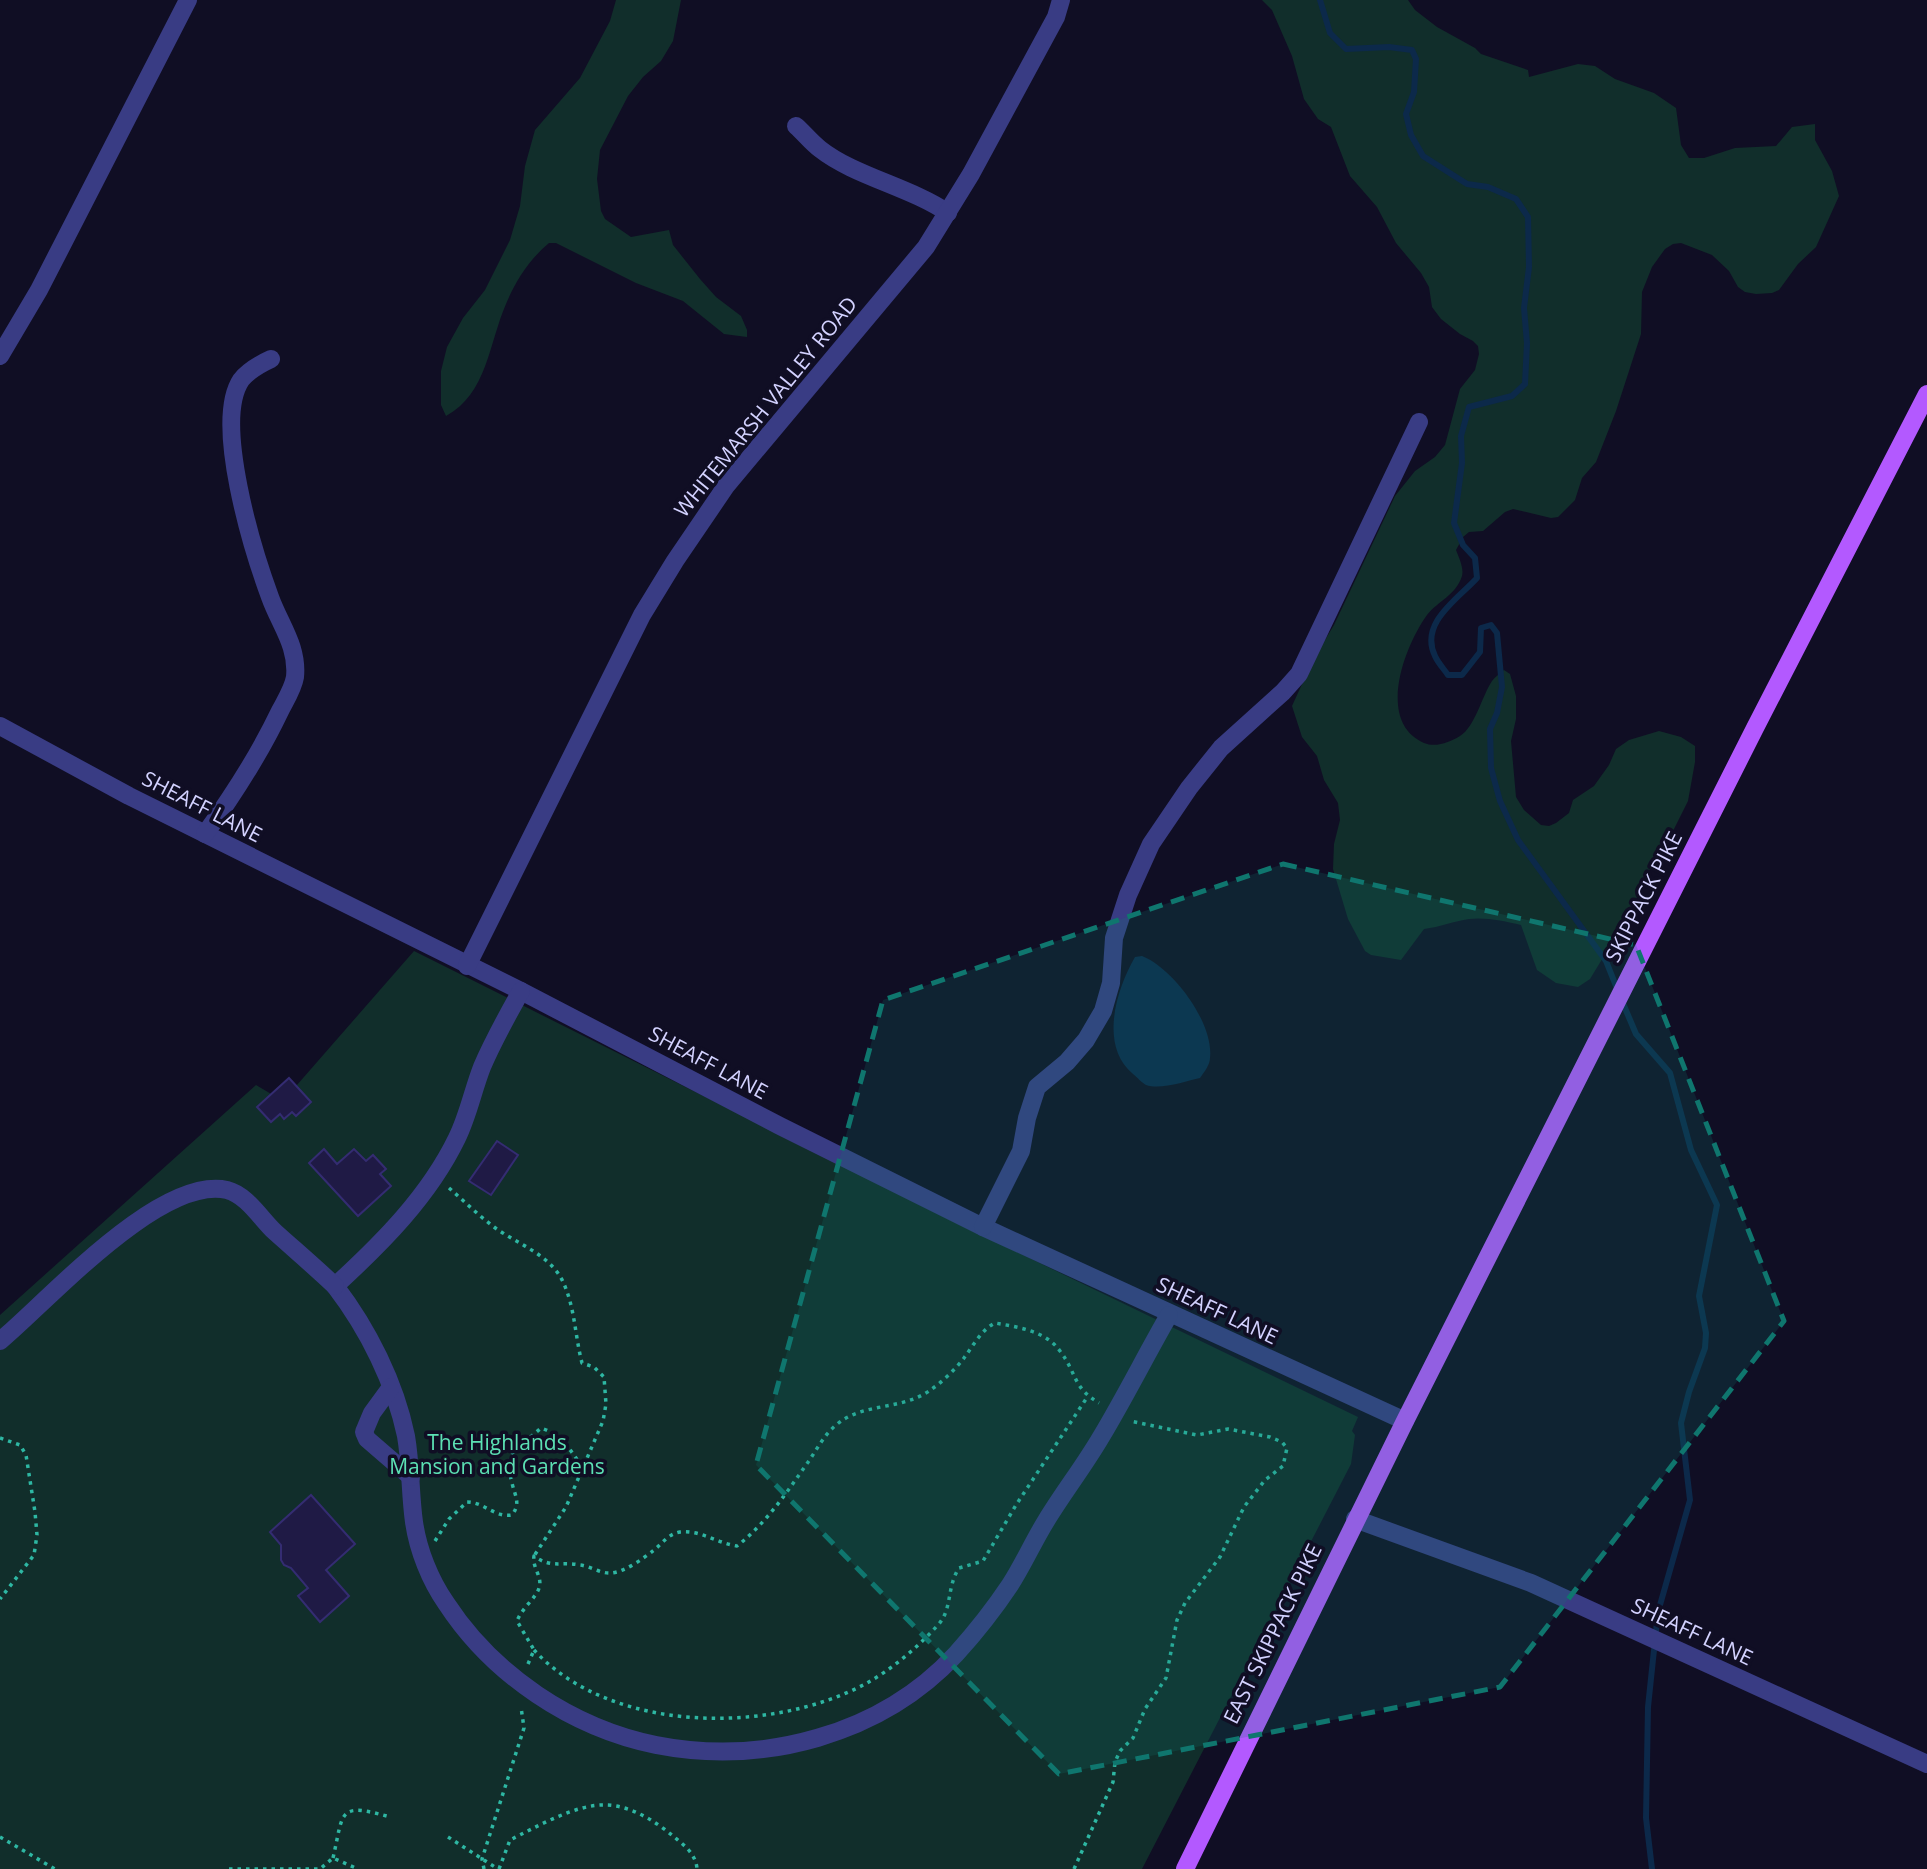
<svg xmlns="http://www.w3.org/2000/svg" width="1927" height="1869" viewBox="0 0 1927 1869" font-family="'Open Sans',sans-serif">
<rect width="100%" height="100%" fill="#100e24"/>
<g fill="#112e2b">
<path d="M616,0H681L673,41L661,61L643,77L628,96L600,150L597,179L601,211L605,219L631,237L669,230L673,245L700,279L716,297L741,316L747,330V337L724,334L683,301L636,283L556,243H549C529,260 516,280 506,304C489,343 487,394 446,416L441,405V371L447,347L463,318L485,290L510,240L520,206L525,166L535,130L580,78L610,21Z"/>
<path d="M1262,0H1408L1415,10L1437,27L1475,48L1481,54L1528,70L1529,77L1578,64L1595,66L1615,79L1654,93L1676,108L1681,145L1689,158H1704L1735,148L1776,146L1792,127L1815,124V140L1832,171L1839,196L1816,247L1798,264L1779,290L1772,293L1756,294L1745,292L1738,287L1729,271L1712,255L1681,243L1673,244L1665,249L1652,267L1642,292L1641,334L1616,411L1596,462L1582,478L1575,500L1558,517L1551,518L1513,509L1505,512L1483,531L1469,532L1463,537L1456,550C1459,558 1464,568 1462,576C1456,595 1438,601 1427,615C1404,647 1376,722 1424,743C1436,748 1450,742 1460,736C1475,727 1482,696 1492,681C1495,677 1500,673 1504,670L1510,674L1516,696V719L1511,741L1516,797L1524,810L1541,825L1549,826L1556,823L1569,813L1573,800L1594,786L1609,765L1616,749L1629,740L1659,731L1681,737L1695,746V762L1688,801L1674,829L1660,848L1655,862L1646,876L1638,900L1590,979L1578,987L1556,983L1537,970L1521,925C1505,921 1485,917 1469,919C1454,921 1440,927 1424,929L1401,960L1371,955L1365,951L1348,919L1333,869L1334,844L1340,820L1338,803L1324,780L1317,756L1302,737L1292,706L1313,660L1334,625L1395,496L1415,471L1435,457L1445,445L1460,389L1475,370L1479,354L1478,346L1473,341L1460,334L1441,319L1432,307L1429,287L1421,273L1396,243L1377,207L1350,176L1331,127L1318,119L1304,99L1292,56L1272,10Z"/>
<polygon points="414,951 961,1225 1358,1417 1352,1431 1355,1435 1351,1464 1142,1869 0,1869 0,1315 256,1085 283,1101"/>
</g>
<path fill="#0c294a" d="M1142,956C1173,968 1214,1023 1210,1058C1210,1065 1204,1072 1200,1078C1186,1081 1161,1090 1146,1085C1142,1083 1137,1077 1133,1074C1099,1046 1116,990 1135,957Z"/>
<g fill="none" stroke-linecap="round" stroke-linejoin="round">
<g stroke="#0c294a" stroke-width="6">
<path d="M1320,0L1330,33L1346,49L1389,47L1412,50L1416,59L1414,92L1406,114L1411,135L1423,156L1467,184L1488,187L1516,199L1528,217L1529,267L1524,308L1527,343L1525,384L1512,396L1469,407L1461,436L1462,463L1454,523L1463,545L1475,558L1477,578C1458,599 1419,623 1435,656C1438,663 1444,669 1448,675H1462L1480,652L1481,628L1491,625L1497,633L1502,687L1497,713L1490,729L1491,768L1500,801L1518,840L1606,961L1618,991"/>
<polyline points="1622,1001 1636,1034 1670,1073 1691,1150 1717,1205 1699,1296 1706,1333 1705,1348 1689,1392 1681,1423 1690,1500 1658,1612 1648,1707 1646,1818 1652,1869"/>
</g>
</g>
<g fill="#1f1a45" stroke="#342c72" stroke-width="2">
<polygon points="289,1078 311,1102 296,1116 292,1112 284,1119 280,1114 271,1122 257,1107"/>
<polygon points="497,1141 518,1155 491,1195 469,1181"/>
<polygon points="324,1149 337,1164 354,1149 366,1161 373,1155 386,1169 380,1174 391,1186 358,1216 309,1163"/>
<polygon points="311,1495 355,1544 326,1570 349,1596 320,1622 298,1596 308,1588 291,1568 284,1565 281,1560 281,1545 270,1532"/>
</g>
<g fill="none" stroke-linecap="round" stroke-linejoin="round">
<g stroke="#2eb7a3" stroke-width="3.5" stroke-dasharray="3.5 5" stroke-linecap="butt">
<path d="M449,1188C464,1201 478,1215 494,1227C517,1244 552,1255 564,1284C575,1309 575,1336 582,1363L594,1367L604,1377L606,1404L603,1421L566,1507L534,1556"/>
<polyline points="0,1438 20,1445 26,1455 35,1512 37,1535 34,1555 0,1599"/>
<path d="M435,1541L449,1519L467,1502C484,1502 495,1518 512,1515C521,1503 515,1496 512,1483C509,1473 510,1464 511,1454L541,1428C563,1435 571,1452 584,1469"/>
<path d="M534,1650C611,1734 771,1735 867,1683C892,1669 917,1648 937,1626C953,1610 946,1588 959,1568L983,1561L1016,1505L1088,1396"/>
<path d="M528,1664L534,1650L517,1621C522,1608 536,1598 539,1588C543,1577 532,1568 534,1556C552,1569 561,1561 580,1565C590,1566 601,1574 611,1573C625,1572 644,1558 654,1550C663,1543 668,1534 680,1532C701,1530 717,1543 737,1546C766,1523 785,1495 806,1465C815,1453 823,1436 835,1426C861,1402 900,1411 929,1391C941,1383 955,1370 964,1358C973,1346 981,1330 995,1323C1018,1327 1046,1331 1060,1351C1077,1373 1072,1387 1099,1403"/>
<polyline points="0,1837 55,1869"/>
<polyline points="448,1837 498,1869"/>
<path d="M333,1858C344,1811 337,1802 390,1817"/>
<polyline points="229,1869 320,1869 333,1858 358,1869"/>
<polyline points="484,1869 482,1859 524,1728 521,1707"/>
<path d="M499,1869L510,1840C536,1827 576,1804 605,1805C630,1805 655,1821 673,1836C684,1845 696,1854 697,1869"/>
<polyline points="1074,1869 1113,1782 1115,1762 1120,1751 1133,1738 1145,1709 1166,1678 1177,1620 1185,1603 1220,1557 1244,1507 1265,1480 1283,1466 1287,1448 1282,1442 1270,1437 1228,1429 1197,1435 1130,1421"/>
</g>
<g stroke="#393c84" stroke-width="18">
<path d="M796,126C804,133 811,142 820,149C854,176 910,187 948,213"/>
<polyline points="0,356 39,290 188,0"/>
<polyline points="0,726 129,796 521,991 780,1126 983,1227 1405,1421"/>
<path d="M205,834C234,794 259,755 280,711C285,701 293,689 295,677C298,646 280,625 270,597C253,551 213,422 241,380C249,370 260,364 271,359"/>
<polyline points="467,966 642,615 675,561 726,486 926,247 971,174 1056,17 1061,0"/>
<path d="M521,991C507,1016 493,1041 482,1067C473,1090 468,1116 457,1138C429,1196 382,1243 335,1286C368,1329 395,1383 406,1436C411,1465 410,1493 414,1522C418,1550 430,1580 446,1603C493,1675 572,1728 656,1745C763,1766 881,1735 956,1654C975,1633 994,1609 1010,1585C1023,1565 1033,1542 1046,1521C1063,1493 1084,1466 1101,1437C1125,1397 1146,1355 1169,1315"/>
<polyline points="983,1227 1021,1151 1027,1118 1037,1087 1067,1062 1086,1040 1103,1011 1111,983 1114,938 1128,895 1151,844 1189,788 1221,748 1283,692 1299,674 1419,422"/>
<path d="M0,1341C48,1301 160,1175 227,1190C247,1195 261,1219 275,1232C295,1250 315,1267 335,1286"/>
<polyline points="391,1387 372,1413 364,1432 367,1439 411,1477"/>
<polyline points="1355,1519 1531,1583 1927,1764"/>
</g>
<polyline stroke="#b359ff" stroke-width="18" points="1185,1869 1405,1421 1755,728 1927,394"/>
</g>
<path fill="#0f766e" fill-opacity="0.2" stroke="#0f766e" stroke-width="5" stroke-dasharray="14 9" stroke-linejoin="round" d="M1283,864L1636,945L1784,1321L1500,1687L1059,1774L756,1465L883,1000Z"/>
<g text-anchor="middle" stroke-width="7" stroke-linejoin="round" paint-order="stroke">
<g font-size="21" fill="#d3d2ff" stroke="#100e24">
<text transform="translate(766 407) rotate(-51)" y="7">WHITEMARSH VALLEY ROAD</text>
<text transform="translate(202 807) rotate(27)" y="7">SHEAFF LANE</text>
<text transform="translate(1644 897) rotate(-63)" y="7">SKIPPACK PIKE</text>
<text transform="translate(708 1063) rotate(28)" y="7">SHEAFF LANE</text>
<text transform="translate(1217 1311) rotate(25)" y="7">SHEAFF LANE</text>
<text transform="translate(1692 1632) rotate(25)" y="7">SHEAFF LANE</text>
<text transform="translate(1273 1634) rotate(-64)" y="7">EAST SKIPPACK PIKE</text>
</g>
<g font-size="21" fill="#5ce0b4" stroke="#100e24">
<text x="497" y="1450">The Highlands<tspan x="497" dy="24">Mansion and Gardens</tspan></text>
</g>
</g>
</svg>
